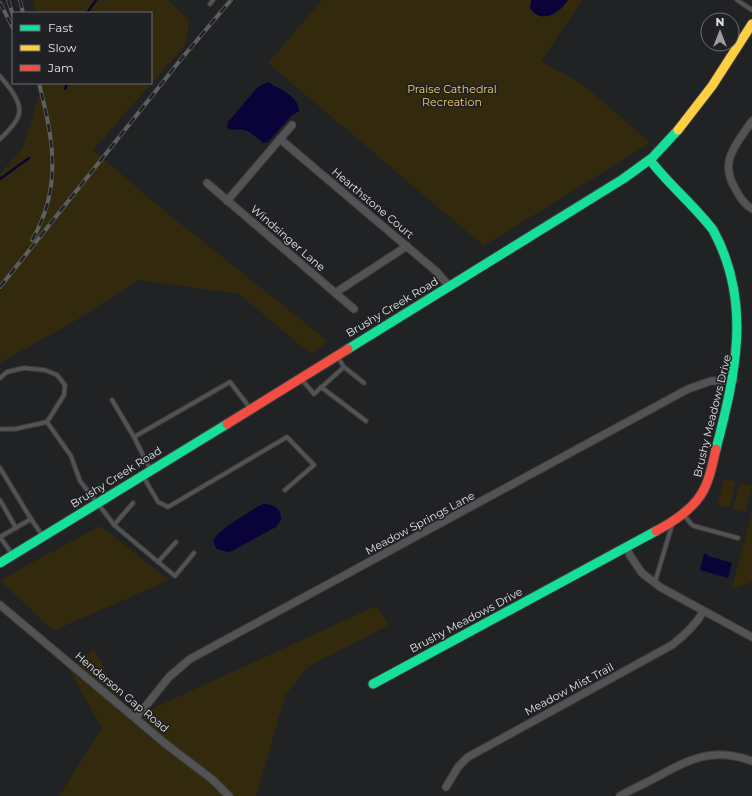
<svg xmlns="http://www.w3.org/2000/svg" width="752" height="796" viewBox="0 0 752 796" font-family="Montserrat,sans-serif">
<rect width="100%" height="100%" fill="#212223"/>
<g fill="#332a0e">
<polygon points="33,0 168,0 189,21 186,44 93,150 162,209 328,341 311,354 239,294 139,280 73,322 0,363 0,174 23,147 43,83 151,83 151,13 36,13"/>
<polygon points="322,0 582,0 541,61 585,86 650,143 484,246 268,63"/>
<polygon points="724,479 736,482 729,508 717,505"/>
<polygon points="740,483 752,486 745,512 733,509"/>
<polygon points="752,511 752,582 732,589"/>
<polygon points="100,526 169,580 53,631 0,580"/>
<polygon points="376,606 389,625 307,667 285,696 256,796 59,796 102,728 69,669 94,649 130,719"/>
</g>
<g fill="#090339">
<path d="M531,0H568C560,13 541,25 530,8Z"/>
<path d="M268,82C279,89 299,96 299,111L291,116L268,142L263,143C253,134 245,127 232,130L227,128L228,122L258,87Z"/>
<path d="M263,504C273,504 282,508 281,520L276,527L232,551L227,552L217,549C215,546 213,543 214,540C216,531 254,509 263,504Z"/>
<polygon points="704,554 708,554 708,556 732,563 728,578 700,570"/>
</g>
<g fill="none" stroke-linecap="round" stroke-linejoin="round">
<g stroke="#090339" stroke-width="2.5">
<polyline points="87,13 96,0"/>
<polyline points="65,89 67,83"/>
<polyline points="0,179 29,158"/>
</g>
<defs>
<g id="lane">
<polyline points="737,0 752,10"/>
<polyline points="210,4 213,0"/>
<path d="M0,76C8,86 24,103 18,117C15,125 6,133 0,139"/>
<polyline points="344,367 364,383"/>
<polyline points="0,378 7,372 24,368 45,370 57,375 65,385 64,395 47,422 15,429 0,429"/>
<polyline points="302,380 314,394 344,367 338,358"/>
<polyline points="321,387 366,421"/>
<polyline points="112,400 134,437 150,469"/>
<polyline points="47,422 71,456 80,481 109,518 114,525 175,576 194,553"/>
<polyline points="134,437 230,382 250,408"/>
<polyline points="0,468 31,519"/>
<polyline points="143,476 158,502 168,507 287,437 314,465 285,490"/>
<polyline points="0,500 16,528"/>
<polyline points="684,515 691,524 694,526 738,538"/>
<polyline points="114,525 133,503"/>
<polyline points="12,554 0,537 31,519 42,535"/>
<polyline points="158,562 176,542"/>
<polyline points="655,582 672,525"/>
</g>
<g id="street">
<path d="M752,121C736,145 718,161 736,190C740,198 744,204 752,209"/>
<polyline points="280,139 437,272 449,286"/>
<polyline points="207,183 354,309"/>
<polyline points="227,201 292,125"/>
<polyline points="335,293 407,246"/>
<polyline points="626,548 631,557 642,573 660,587 752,637"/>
<polyline points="0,605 167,745 213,780 229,796"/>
<polyline points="136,718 169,677 190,659 688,389 711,381 734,380"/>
<path d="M446,787L458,767L468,757L672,645C685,635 695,626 703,612"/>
<path d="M620,796C630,790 642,785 653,779C688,760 711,746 752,761"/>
</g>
<g id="fast">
<path d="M650,160C669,185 694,205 713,230C752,301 736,373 716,449"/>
<polyline points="348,349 623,179 652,158 678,130"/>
<polyline points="0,563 227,424"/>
<polyline points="373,684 656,531"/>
</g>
<polyline id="slow" points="678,130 712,86 752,24"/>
<g id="jam">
<polyline points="227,424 348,349"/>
<path d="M656,531C675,521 698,506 706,485C711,474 713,461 716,449"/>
</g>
</defs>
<use href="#lane" stroke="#3e3e3f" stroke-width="5.5"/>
<use href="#street" stroke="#3e3e3f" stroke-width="9"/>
<use href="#fast" stroke="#3e3e3f" stroke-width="11"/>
<use href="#slow" stroke="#3e3e3f" stroke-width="11"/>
<use href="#jam" stroke="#3e3e3f" stroke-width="11"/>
<use href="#lane" stroke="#535355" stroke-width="3.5"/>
<use href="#street" stroke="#535355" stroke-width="7"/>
<use href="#fast" stroke="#16e098" stroke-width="9"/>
<use href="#slow" stroke="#ffcf43" stroke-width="9"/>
<use href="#jam" stroke="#f24e42" stroke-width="9"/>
<defs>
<g id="rail">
<polyline points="8,0 13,15"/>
<polyline points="20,0 23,13"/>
<polyline points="0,3 13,28"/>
<path d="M32,240C63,187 53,139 39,83"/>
<polyline points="0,287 182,58 231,0"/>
</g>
</defs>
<use href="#rail" stroke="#5e5f60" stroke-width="4"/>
<use href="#rail" stroke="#202124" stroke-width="2.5" stroke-dasharray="8" stroke-linecap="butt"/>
</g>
<g text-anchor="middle" stroke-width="3.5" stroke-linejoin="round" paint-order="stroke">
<g font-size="11" fill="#f7d05f" stroke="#202124">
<text x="452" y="93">Praise Cathedral<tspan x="452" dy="13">Recreation</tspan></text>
</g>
<g font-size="11" fill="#e0e1e3" stroke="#202124">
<text transform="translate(373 203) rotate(40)" y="4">Hearthstone Court</text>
<text transform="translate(288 238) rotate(41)" y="4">Windsinger Lane</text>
<text transform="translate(392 307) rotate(-31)" y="4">Brushy Creek Road</text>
<text transform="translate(712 416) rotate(-76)" y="4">Brushy Meadows Drive</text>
<text transform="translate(116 477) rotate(-32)" y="4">Brushy Creek Road</text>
<text transform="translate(420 523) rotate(-28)" y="4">Meadow Springs Lane</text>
<text transform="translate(466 620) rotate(-28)" y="4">Brushy Meadows Drive</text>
<text transform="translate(569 689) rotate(-28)" y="4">Meadow Mist Trail</text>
<text transform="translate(122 692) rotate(40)" y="4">Henderson Gap Road</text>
</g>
</g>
<rect x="12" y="12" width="140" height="72" fill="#202124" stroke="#6d6e70"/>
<rect x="20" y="25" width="20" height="6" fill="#16e098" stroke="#6d6e70"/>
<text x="48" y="32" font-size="12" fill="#e0e1e3">Fast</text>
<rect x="20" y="45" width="20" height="6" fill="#ffcf43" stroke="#6d6e70"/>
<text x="48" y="52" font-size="12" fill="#e0e1e3">Slow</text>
<rect x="20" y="65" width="20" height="6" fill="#f24e42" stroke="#6d6e70"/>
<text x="48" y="72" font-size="12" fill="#e0e1e3">Jam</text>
<g transform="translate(720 32)"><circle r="19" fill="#202124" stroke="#6d6e70"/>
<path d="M0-3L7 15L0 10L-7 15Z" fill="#9d9ea0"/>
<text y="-6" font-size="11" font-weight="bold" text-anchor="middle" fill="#e0e1e3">N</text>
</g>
</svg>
